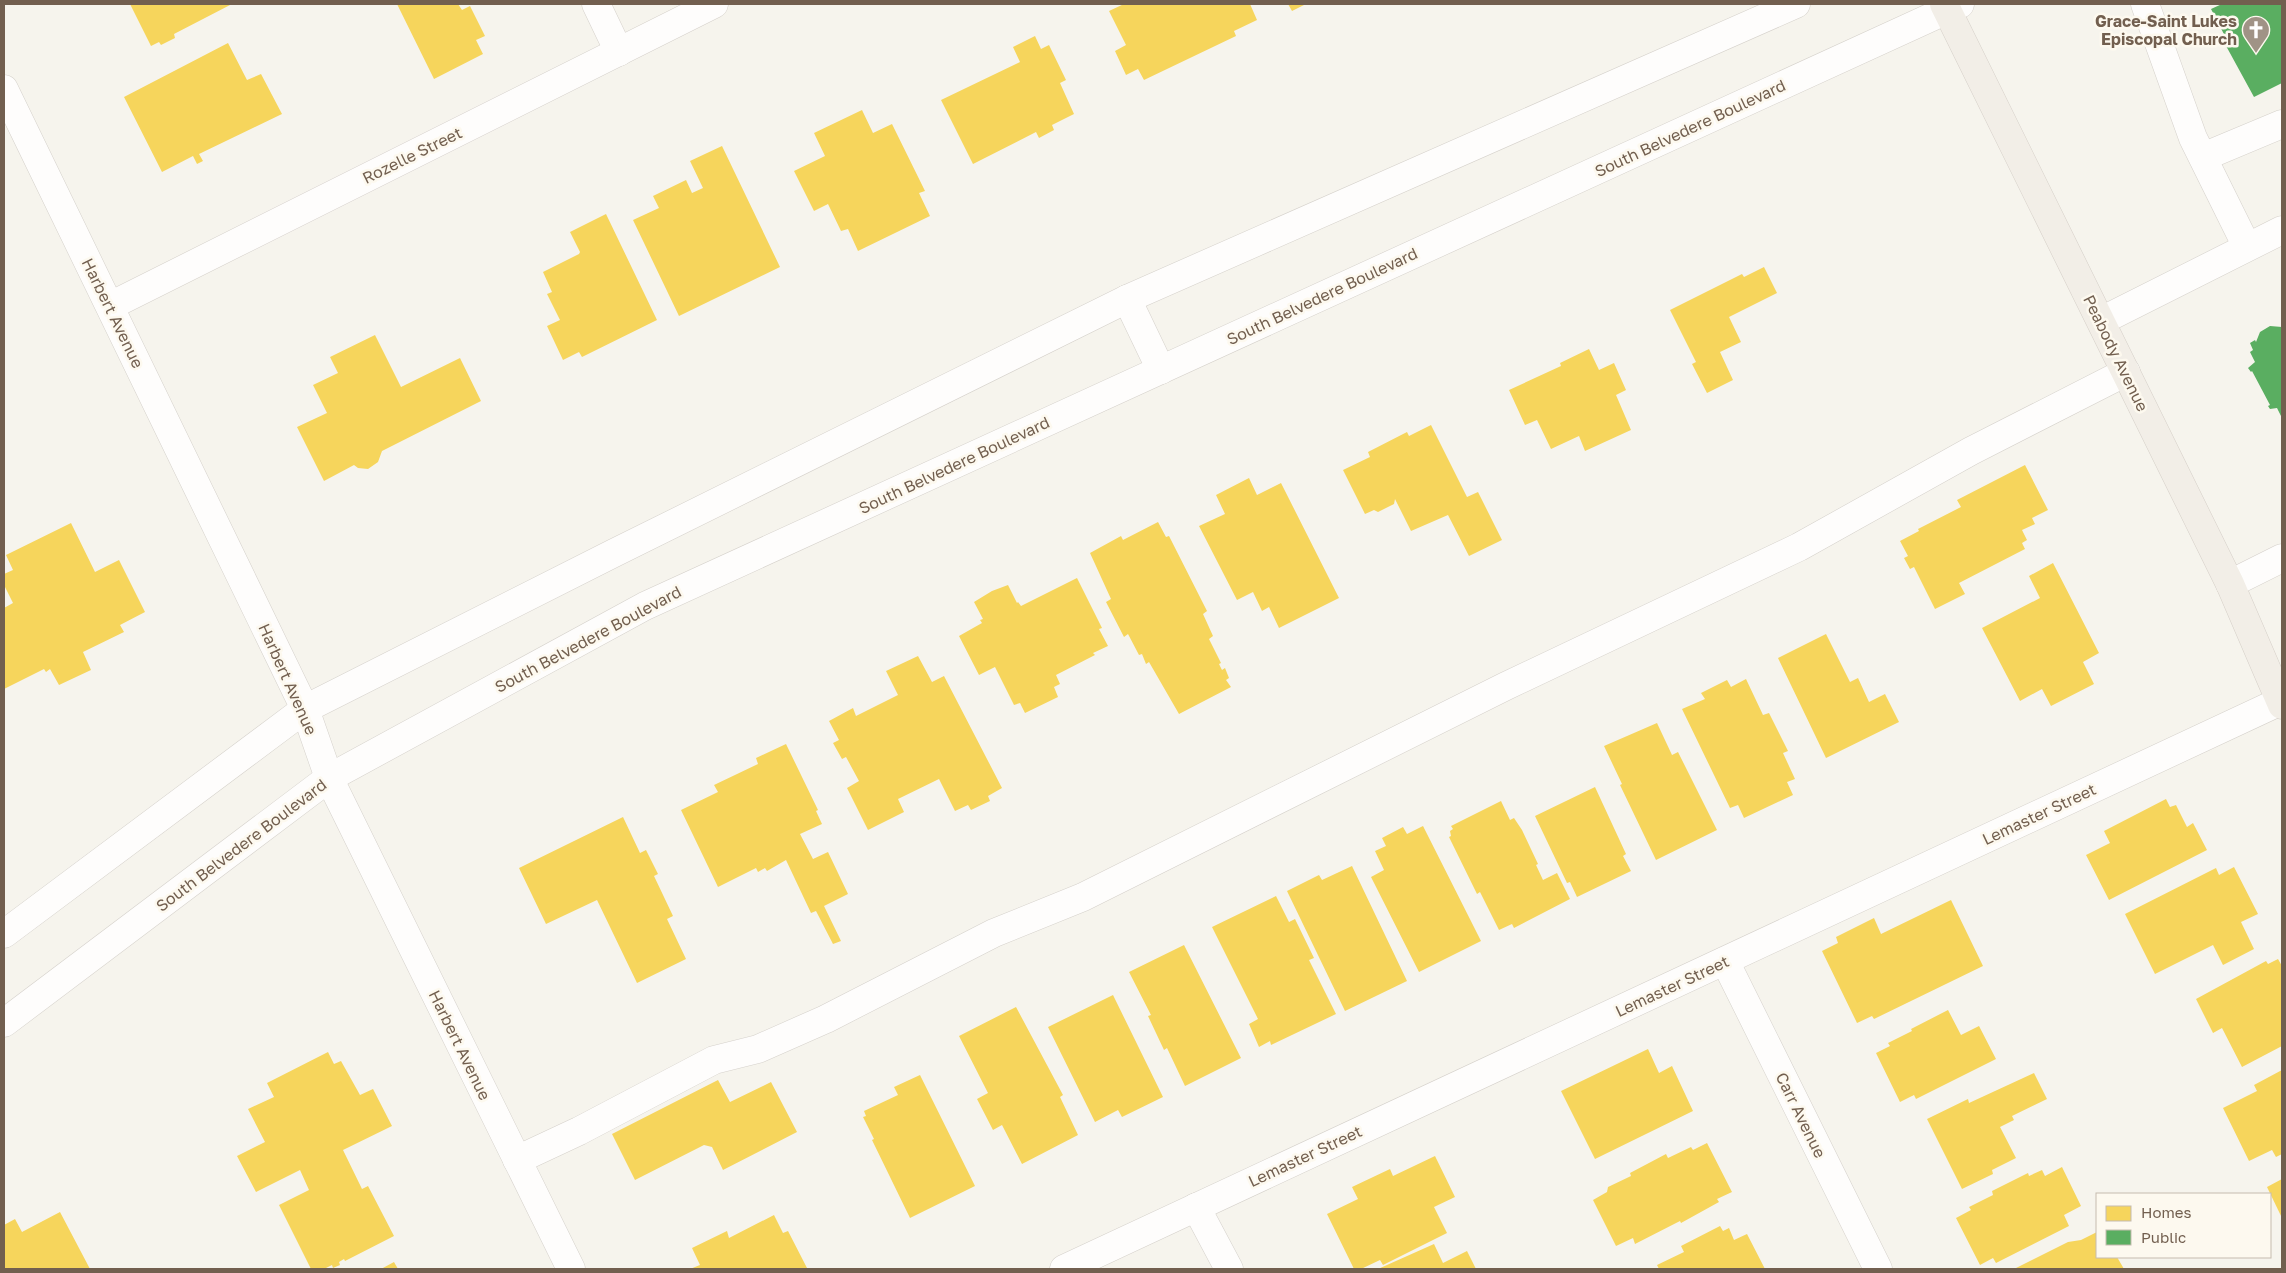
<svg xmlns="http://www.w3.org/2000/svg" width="2286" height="1273" viewBox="0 0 2286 1273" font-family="'Golos Text',sans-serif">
<rect width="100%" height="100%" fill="#f6f4ed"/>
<g fill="#f6d55c">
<polygon points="130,4 232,4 174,34 175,38 161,45 159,42 151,46"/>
<polygon points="397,4 458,4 462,10 470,6 485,36 476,40 483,54 434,79"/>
<polygon points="1124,4 1250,4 1257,20 1234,31 1236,36 1144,80 1138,69 1126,75 1115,51 1126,45 1109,11"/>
<polygon points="1288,4 1306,4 1292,11"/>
<polygon points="1035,36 1041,49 1049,45 1066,80 1060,83 1074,114 1052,125 1054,130 1039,138 1036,132 973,164 941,100 1020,62 1013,47"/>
<polygon points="228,43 247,80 261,74 282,114 199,154 203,161 197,164 193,156 162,172 124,97"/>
<polygon points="862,110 873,133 892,124 925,191 919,193 930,216 858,251 848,229 841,231 828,204 814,211 794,171 825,156 814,133"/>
<polygon points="722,146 780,267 679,316 633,220 659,208 653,196 686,180 692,193 703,188 690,161"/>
<polygon points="606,214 657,320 582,357 579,352 563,360 547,326 560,320 547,294 552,292 543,272 579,254 580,252 570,232"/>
<polygon points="1764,267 1777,293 1729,317 1741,342 1720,352 1733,380 1707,393 1692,364 1696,362 1670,310 1742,274 1744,277"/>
<polygon points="375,335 401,387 460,358 481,401 382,451 378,462 368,469 358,468 354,465 324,481 297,427 327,413 313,385 338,373 330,357"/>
<polygon points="1589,349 1599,370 1614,363 1626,390 1616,395 1631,430 1585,451 1579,436 1551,449 1537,420 1525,425 1509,390 1561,366 1560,363"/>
<polygon points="1431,425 1467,497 1478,492 1502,540 1469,556 1448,515 1411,531 1395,499 1394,504 1378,512 1374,510 1365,514 1343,470 1370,457 1368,452 1407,432 1409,436"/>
<polygon points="2025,465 2048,510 2032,518 2035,524 2022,530 2027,540 2022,543 2025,549 1959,583 1965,594 1935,609 1914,567 1910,569 1904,558 1908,556 1900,541 1919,531 1918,529 1961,507 1957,500"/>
<polygon points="1249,478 1257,495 1281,483 1339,598 1279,628 1269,607 1262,611 1253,592 1237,600 1199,526 1225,514 1216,495"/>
<polygon points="1158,522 1166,537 1169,536 1207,611 1203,614 1213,636 1209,639 1221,663 1219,664 1222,670 1225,668 1229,678 1226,680 1231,687 1179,714 1149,662 1146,664 1142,654 1139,655 1128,634 1124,637 1106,602 1111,599 1090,553 1121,536 1123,540"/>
<polygon points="71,523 95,572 119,560 145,612 120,625 124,632 83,652 91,670 59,685 50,669 46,672 44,669 4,689 4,608 13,603 4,585 4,574 13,570 6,555"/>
<polygon points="2053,563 2099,653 2083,662 2094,684 2051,706 2042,689 2020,701 1982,628 2040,598 2029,576"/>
<polygon points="1077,578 1102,628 1099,629 1108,646 1093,653 1095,655 1056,675 1060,684 1054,687 1058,697 1025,713 1020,703 1014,705 995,667 979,675 959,636 982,623 980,620 983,619 974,602 992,591 1008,585 1017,603 1018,602 1021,606"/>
<polygon points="1826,634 1850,682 1858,678 1869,702 1885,694 1899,722 1826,758 1778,658"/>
<polygon points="918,656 932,682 944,676 1002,788 988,796 990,801 971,810 968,805 955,811 939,779 898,799 904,812 868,830 847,788 859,781 846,757 842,759 833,743 839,740 829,721 853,708 856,716 898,695 886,671"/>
<polygon points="1746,679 1763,715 1769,713 1788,751 1783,753 1795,779 1787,782 1793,795 1744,818 1738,805 1730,808 1682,709 1705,699 1701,693 1727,680 1731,687"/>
<polygon points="1657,723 1672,755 1678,752 1717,830 1656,860 1620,785 1622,784 1604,746"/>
<polygon points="786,744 818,810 816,811 822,824 800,834 813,859 828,852 848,894 824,906 841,941 833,944 816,911 811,913 786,860 767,871 765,868 758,872 756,868 718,887 681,810 718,792 714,785 758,764 756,758"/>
<polygon points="1595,787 1626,854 1623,856 1631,871 1577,897 1570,882 1567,883 1535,816"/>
<polygon points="2166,799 2170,807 2176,805 2187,827 2193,823 2207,850 2109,900 2086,855 2110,843 2104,831"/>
<polygon points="1501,801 1510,820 1514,818 1522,830 1538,864 1536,865 1543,880 1557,873 1570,899 1514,928 1512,924 1499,930 1480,892 1477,894 1449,837 1451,836 1450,831 1453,829 1451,826"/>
<polygon points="623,817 640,853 646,850 658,874 654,876 673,916 667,919 686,959 637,983 597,900 546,924 519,868"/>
<polygon points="1423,826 1481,941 1419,972 1371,877 1384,870 1375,851 1386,846 1382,838 1403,827 1407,834"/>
<polygon points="1352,866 1407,981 1345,1011 1287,891 1319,875 1322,880"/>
<polygon points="2234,867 2258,914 2241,922 2254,949 2223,965 2213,945 2155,974 2125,914 2216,868 2219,875"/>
<polygon points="1276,896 1289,922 1295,919 1314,958 1309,960 1336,1014 1271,1045 1270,1041 1259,1047 1249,1024 1258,1019 1212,927"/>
<polygon points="1951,900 1983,966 1874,1019 1872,1016 1857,1023 1822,951 1838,943 1836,937 1874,918 1881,934"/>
<polygon points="1184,945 1241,1058 1185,1086 1167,1048 1164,1050 1148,1016 1151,1015 1129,972"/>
<polygon points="2278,959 2282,966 2282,1046 2242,1067 2222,1028 2213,1033 2196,999 2266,961 2268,964"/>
<polygon points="1113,995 1163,1097 1122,1117 1118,1110 1095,1122 1048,1027"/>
<polygon points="1016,1007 1063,1095 1060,1097 1078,1135 1022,1164 1002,1125 993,1130 977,1099 988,1093 959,1036"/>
<polygon points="1948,1010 1961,1035 1979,1026 1996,1059 1916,1099 1914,1095 1900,1102 1876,1053 1890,1046 1888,1043 1912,1031 1911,1029"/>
<polygon points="1648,1049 1659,1073 1672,1066 1693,1111 1595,1159 1561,1091"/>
<polygon points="328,1052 334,1064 341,1061 360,1095 373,1089 392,1126 343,1150 362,1189 368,1186 394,1236 345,1261 344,1259 339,1262 340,1265 333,1268 332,1265 324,1269 311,1269 279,1205 309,1190 300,1170 256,1192 237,1156 265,1142 248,1109 274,1097 267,1083"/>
<polygon points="2282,1070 2282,1154 2276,1157 2272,1150 2249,1161 2223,1108 2257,1091 2254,1085"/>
<polygon points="2034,1073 2047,1099 2012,1116 2014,1120 2000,1127 2016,1158 1992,1170 1993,1174 1962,1189 1927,1119 1968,1099 1969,1103"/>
<polygon points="920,1075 975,1186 910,1218 872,1140 874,1139 863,1117 866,1116 864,1111 898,1095 894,1087"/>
<polygon points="718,1080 730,1102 771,1082 797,1132 723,1170 712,1147 704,1145 635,1180 612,1134"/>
<polygon points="1707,1143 1732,1192 1717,1199 1719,1202 1681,1223 1680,1221 1635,1244 1633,1238 1616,1246 1593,1200 1607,1192 1608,1187 1631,1176 1630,1173 1666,1154 1668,1158 1691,1147 1693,1150"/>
<polygon points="1435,1156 1455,1197 1434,1207 1447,1233 1383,1265 1380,1260 1361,1269 1354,1269 1327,1214 1358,1199 1352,1187 1390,1169 1393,1176"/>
<polygon points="2062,1167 2081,1206 2064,1215 2069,1226 1996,1263 1993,1258 1980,1265 1956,1218 1971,1210 1969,1207 1993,1195 1992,1191 2028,1173 2029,1176 2042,1170 2045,1176"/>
<polygon points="2282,1179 2282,1218 2267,1187"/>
<polygon points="60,1212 90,1269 4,1269 4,1225 15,1219 22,1232"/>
<polygon points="774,1215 783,1233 788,1231 807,1268 690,1269 700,1265 692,1248 727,1231 729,1238"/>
<polygon points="1720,1226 1723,1231 1729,1228 1734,1240 1747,1234 1765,1269 1659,1269 1657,1265 1684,1252 1681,1246"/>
<polygon points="2097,1232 2097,1257 2117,1257 2124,1269 2014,1269 2068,1242 2081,1240"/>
<polygon points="1434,1244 1443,1263 1467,1251 1476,1269 1378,1269"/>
<polygon points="394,1262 398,1269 381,1269"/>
</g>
<g fill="#5aae61">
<polygon points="2222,4 2282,4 2282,83 2254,97 2225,44 2228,42 2211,9"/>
<polygon points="2270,326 2282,327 2282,418 2277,408 2270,409 2268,406 2270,405 2252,371 2251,372 2248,368 2255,362 2250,352 2253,350 2250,343 2255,340 2256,342 2260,332"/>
</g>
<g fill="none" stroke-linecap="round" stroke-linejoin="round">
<defs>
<g id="minor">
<polyline points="596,4 619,52"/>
<polyline points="2145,4 2193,138 2247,247"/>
<polyline points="4,89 305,709 329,778 571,1269"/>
<polyline points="2203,157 2282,124"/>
<polyline points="1127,299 1161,370"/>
<polyline points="110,306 714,4"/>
<polyline points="2101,321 2282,230"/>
<polyline points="2230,584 2282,558"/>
<polyline points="4,934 305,709 614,553 1127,299 1796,4"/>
<polyline points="1725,961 1878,1269"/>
<polyline points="4,1023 329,778 645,606 1960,4"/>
<polyline points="517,1160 579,1131 714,1060 758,1049 826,1019 994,933 1083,897 1506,686 1799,547 1971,451 2126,372"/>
<polyline points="1196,1207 1229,1269"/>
<polyline points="1064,1269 2281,701"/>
</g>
<polyline id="major" points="1944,4 2230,584 2282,705"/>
</defs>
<use href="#minor" stroke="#d5d1cb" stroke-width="29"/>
<use href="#major" stroke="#d5cfc8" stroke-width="29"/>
<use href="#minor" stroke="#fefdfc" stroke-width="28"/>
<use href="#major" stroke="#f2eee7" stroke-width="28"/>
</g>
<defs>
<symbol id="church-pin" viewBox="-11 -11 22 30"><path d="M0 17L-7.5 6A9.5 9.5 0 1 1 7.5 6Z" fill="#a09386" stroke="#fdf9ef"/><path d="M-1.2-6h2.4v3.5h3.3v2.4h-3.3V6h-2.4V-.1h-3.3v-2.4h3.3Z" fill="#fff"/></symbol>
</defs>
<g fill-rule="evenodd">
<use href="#church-pin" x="2240" y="14" width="32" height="43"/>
</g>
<g text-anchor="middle" stroke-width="5" stroke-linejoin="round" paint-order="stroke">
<g font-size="16" font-weight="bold" fill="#725f4f" stroke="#fdf9ef" text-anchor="end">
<text x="2237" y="27">Grace-Saint Lukes<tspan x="2237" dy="18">Episcopal Church</tspan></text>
</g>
<g font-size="16" fill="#725f4f" stroke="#fdf9ef">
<text transform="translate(1690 128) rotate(-25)" y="6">South Belvedere Boulevard</text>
<text transform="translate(412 155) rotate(-26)" y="6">Rozelle Street</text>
<text transform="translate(1322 296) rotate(-25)" y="6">South Belvedere Boulevard</text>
<text transform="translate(113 313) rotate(64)" y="6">Harbert Avenue</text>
<text transform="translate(2116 353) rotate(64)" y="6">Peabody Avenue</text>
<text transform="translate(954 465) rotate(-25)" y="6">South Belvedere Boulevard</text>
<text transform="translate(588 639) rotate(-28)" y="6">South Belvedere Boulevard</text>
<text transform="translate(288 679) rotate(66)" y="6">Harbert Avenue</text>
<text transform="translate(2039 814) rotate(-25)" y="6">Lemaster Street</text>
<text transform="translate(241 845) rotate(-37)" y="6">South Belvedere Boulevard</text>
<text transform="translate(1672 986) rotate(-25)" y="6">Lemaster Street</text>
<text transform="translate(460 1045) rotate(64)" y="6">Harbert Avenue</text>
<text transform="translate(1801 1115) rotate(64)" y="6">Carr Avenue</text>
<text transform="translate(1305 1156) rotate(-25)" y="6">Lemaster Street</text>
</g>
</g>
<rect width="2286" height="1273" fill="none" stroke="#725f4f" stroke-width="10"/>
<rect x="2096" y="1193" width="175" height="65" fill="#fdf9ef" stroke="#c5bbaf"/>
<rect x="2106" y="1206" width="25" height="15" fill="#f6d55c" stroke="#c5bbaf"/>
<text x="2141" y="1218" font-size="15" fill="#725f4f">Homes</text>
<rect x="2106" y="1230" width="25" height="15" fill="#5aae61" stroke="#c5bbaf"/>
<text x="2141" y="1243" font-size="15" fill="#725f4f">Public</text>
</svg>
